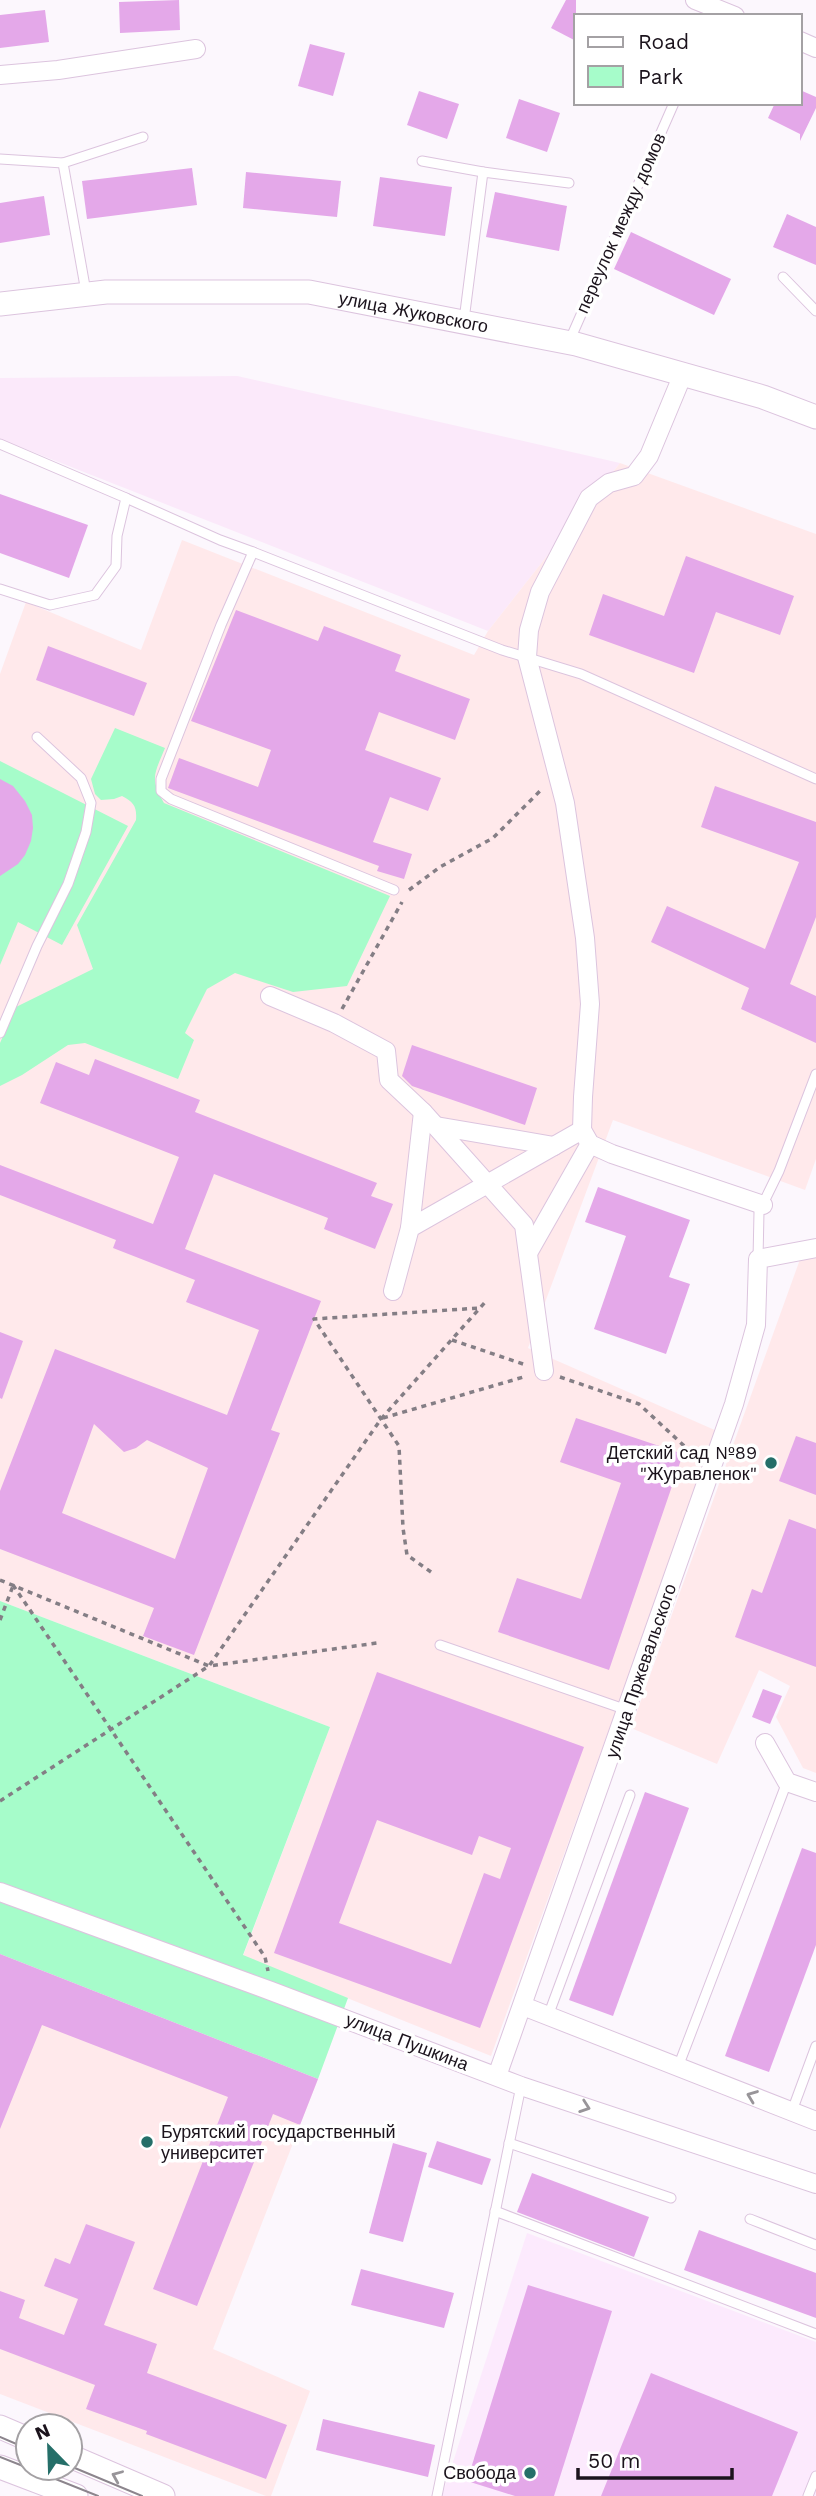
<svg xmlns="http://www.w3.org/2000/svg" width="816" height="2496" viewBox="0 0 816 2496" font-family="'Work Sans',sans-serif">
<rect width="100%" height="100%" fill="#fcf7fd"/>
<polygon fill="#fceafd" points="527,2233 816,2342 816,2496 442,2496"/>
<polygon fill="#fbe9fa" points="237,376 620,463 488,631 0,439 0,378"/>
<g fill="#ffe9eb">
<polygon points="620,463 816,534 816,1159 805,1190 613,1120 528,1348 717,1431 491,2056 243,1956 330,1727 0,1601 0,674 26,602 141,650 182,540 474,655 488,631"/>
<polygon points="803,1251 816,1256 816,1773 803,1768 776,1717 790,1686 759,1670 717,1764 631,1728"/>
<polygon points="0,1954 318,2079 213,2349 310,2391 271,2496 266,2496 0,2394"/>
</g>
<g fill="#a6fcca">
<path d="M115,728L165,748C155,773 149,778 164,803L390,896L347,986L293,992L235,973L207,989L185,1033L194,1040L178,1079L85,1043L68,1045L22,1075L0,1086V1043L16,1007L93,969L77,925L136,820C137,807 134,802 122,796L114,799L101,800L95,794L91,779Z"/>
<polygon points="0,761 128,826 62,945 18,922 0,965"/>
<polygon points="0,1601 330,1727 243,1955 348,1998 318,2079 0,1954"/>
</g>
<g fill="#e4a8e9" fill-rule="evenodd">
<polygon points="179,0 180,30 120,33 119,2"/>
<polygon points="566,0 576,0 576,41 551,28"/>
<polygon points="45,10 49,42 0,48 0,15"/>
<polygon points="310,44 345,53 333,96 298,86"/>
<polygon points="800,90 816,97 816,108 800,141 800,134 768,118 775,103 800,103"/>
<polygon points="419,91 459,104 447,139 407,125"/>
<polygon points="519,99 560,113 547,152 506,138"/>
<polygon points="192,168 197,205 87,219 82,181"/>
<polygon points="246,172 341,181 337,217 243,208"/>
<polygon points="380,177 452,187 445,236 373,226"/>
<polygon points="495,192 567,206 559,251 486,237"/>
<polygon points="44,196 50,235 0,243 0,203"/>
<polygon points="787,214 816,227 816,265 773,247"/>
<polygon points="631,232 731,279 714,315 614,269"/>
<polygon points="0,494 88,525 69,578 0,553"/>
<polygon points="686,556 794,596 780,635 716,612 694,673 589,635 603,594 664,616"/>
<polygon points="236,610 318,641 324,626 401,655 395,671 470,699 455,740 379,712 365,750 441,778 428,811 390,797 373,842 412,854 404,879 377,871 379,866 168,788 179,758 258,787 271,750 191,721"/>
<polygon points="48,646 147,683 134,716 36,680"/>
<polygon points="0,779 13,786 25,801 32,815 33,828 31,841 25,855 18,864 0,876"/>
<polygon points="715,786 816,822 816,917 790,984 816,996 816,1043 741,1009 749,988 651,942 667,906 765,949 799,862 701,827"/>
<polygon points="412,1045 537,1088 525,1125 412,1086 402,1076"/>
<path d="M95,1059L200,1100L195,1112L377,1183L371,1196L393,1204L375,1249L324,1229L328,1218L214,1174L185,1249L321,1301L271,1430L280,1433L194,1655L143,1636L154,1608L0,1549V1491L55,1349L227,1415L259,1330L186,1302L195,1280L113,1248L116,1240L0,1195V1165L153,1224L179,1157L40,1103L56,1062L89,1075ZM94,1424L124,1452L136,1448L147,1440L208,1468L175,1559L62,1513Z"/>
<polygon points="598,1187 690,1220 669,1277 690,1284 666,1354 594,1329 626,1236 585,1222"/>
<polygon points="0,1332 23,1341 2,1399 0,1398"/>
<polygon points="576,1418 683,1454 609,1670 498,1632 517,1578 581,1599 621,1483 560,1462"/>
<polygon points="796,1436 816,1443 816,1495 779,1481"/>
<polygon points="789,1519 816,1529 816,1667 735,1637 752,1589 762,1593"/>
<path d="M377,1672L584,1747L480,2028L274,1953ZM377,1820L472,1855L479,1836L511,1848L500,1879L484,1873L451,1964L339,1923Z"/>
<polygon points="763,1689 782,1696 770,1724 752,1717"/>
<polygon points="645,1792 689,1808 613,2016 569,2000"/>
<polygon points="802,1848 816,1853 816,1945 769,2072 725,2056"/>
<polygon points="0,1954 318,2079 300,2125 273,2114 197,2306 153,2289 228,2097 42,2025 0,2129"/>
<polygon points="437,2141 491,2159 482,2185 428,2167"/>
<polygon points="393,2143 427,2153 403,2242 369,2233"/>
<polygon points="532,2173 649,2217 634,2257 517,2212"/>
<polygon points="86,2224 135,2242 104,2325 157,2344 147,2373 287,2425 266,2479 146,2434 147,2431 86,2409 95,2385 0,2349 0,2291 25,2300 19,2318 64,2335 78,2299 44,2286 55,2258 70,2264"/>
<polygon points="699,2230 816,2273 816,2318 684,2270"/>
<polygon points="361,2269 454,2293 444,2328 351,2305"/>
<polygon points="528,2285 612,2311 554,2496 515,2496 467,2481"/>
<polygon points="651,2373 798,2432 772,2496 601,2496"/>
<polygon points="323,2419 435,2445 428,2477 316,2450"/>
</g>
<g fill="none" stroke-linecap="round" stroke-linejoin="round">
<defs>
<g id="service">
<polyline points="0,159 63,163"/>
<polyline points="422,161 483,172"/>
<polyline points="783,277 816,311"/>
<polyline points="86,292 63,163 143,137"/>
<polyline points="464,320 483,172 569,183"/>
<polyline points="569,342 674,103"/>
<polyline points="0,444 126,498 117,536 116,566 95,595 50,605 0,589"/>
<polyline points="126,498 220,540 253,552 221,625 161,779 161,791 171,799 394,890"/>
<polyline points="253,552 502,650 581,674 816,779"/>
<polyline points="0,1033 37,946 68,884 86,832 91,803 81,778 37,737"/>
<polyline points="758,1259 759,1212 779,1171 816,1074"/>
<polyline points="440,1645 627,1710"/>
<polyline points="548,2016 630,1795"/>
<polyline points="678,2067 787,1782"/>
<polyline points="792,2111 816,2046"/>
<polyline points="509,2143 671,2198"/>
<polyline points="495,2211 816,2334"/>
<polyline points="750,2219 816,2245"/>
<polyline points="437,2496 521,2086"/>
<polyline points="808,2496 816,2476"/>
</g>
<g id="minor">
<polyline points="695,0 735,16"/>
<polyline points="800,41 816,48"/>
<polyline points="0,75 58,70 196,49"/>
<polyline points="683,374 649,456 634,476 609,483 589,498 540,592 529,630 527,657 565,803 585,938 590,1004 583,1097 582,1130 590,1144 612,1154 763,1205"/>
<polyline points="270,996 334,1023 386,1051 389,1080 423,1112 524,1225 544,1371"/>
<polyline points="436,1126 554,1146"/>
<polyline points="410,1228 423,1112"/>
<polyline points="528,1253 590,1144"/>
<polyline points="393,1291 410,1228 582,1130"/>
<polyline points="765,1743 787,1782 816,1792"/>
<polyline points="0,1892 271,1991 521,2086 816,2184"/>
<polyline points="523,2006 816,2121"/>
<polyline points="497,2076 734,1404 756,1325 758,1259 816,1248"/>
</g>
<g id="tertiary">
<path id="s1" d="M0,304L106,292H309L576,344L763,397L816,417"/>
<polyline points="0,2427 28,2439"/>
<polyline points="70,2456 163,2496"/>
<polyline points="0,2467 76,2496"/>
</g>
</defs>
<use href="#service" stroke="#dcc4de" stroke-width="11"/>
<use href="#minor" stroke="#dcc4de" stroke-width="20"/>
<use href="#tertiary" stroke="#dcc4de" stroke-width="25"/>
<g stroke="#847e85" stroke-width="3.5" stroke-dasharray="5 5" stroke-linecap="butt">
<polyline points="409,890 440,867 493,838 541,790"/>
<polyline points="342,1009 402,902"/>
<polyline points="452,1340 526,1365"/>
<polyline points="560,1377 639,1404 695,1456"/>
<polyline points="383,1418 527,1376"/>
<polyline points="431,1572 407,1555 403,1528 399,1446 314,1319 479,1308"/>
<polyline points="0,1580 209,1666 377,1643"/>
<polyline points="13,1585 265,1957 268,1971"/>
<polyline points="0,1620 13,1586"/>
<polyline points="0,1801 209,1666 381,1419 487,1300"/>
</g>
<use href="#service" stroke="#fff" stroke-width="9"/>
<use href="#minor" stroke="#fff" stroke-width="18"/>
<use href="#tertiary" stroke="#fff" stroke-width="23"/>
<g stroke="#8c858d" stroke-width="2">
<polyline points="0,2437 28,2449"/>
<polyline points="0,2457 28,2468"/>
<polyline points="70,2466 142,2496"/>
<polyline points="28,2468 98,2496"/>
</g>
</g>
<defs><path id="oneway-chevron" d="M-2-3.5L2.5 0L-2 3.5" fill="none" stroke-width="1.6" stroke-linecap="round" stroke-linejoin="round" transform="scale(1.75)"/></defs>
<g stroke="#989599">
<use href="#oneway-chevron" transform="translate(752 2096) rotate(-159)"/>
<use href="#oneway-chevron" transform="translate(585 2107) rotate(19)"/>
<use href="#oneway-chevron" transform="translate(117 2476) rotate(-157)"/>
</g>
<g fill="#256f69" stroke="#fff" stroke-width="2.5">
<circle cx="771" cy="1463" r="7"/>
<circle cx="147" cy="2142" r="7"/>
<circle cx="530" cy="2473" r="7"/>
</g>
<g text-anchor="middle" stroke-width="7" stroke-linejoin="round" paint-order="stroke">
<g font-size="18" fill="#1b131c" stroke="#fff">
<text transform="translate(621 223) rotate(-66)" y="6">переулок между домов</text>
<text dy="6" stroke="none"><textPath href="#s1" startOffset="416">улица Жуковского</textPath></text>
<text transform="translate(641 1671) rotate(-71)" y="6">улица Пржевальского</text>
<text transform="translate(407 2042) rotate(21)" y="6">улица Пушкина</text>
</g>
<g font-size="18" fill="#1b131c" stroke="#fff" text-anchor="end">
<text x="757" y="1459">Детский сад №89<tspan x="757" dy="21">"Журавленок"</tspan></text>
<text x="161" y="2138" text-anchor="start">Бурятский государственный<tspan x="161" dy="21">университет</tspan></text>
<text x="516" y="2479">Свобода</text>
</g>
</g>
<rect x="574" y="14" width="228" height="91" fill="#ffffff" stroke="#a4a1a4" stroke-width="2"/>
<rect x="588" y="37" width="35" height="10" fill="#ffffff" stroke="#a4a1a4" stroke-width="2"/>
<text x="638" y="49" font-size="21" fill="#1b131c">Road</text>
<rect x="588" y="66" width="35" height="21" fill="#a6fcca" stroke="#a4a1a4" stroke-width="2"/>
<text x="638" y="84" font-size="21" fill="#1b131c">Park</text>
<g transform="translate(49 2447) rotate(337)"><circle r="33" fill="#ffffff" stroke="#a4a1a4" stroke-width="2"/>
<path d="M0-5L12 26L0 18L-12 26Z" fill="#256f69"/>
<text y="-10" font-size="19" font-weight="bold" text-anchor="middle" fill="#1b131c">N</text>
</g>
<path d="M578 2468v10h154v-10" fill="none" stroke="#1b131c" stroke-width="3.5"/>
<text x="588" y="2468" font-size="21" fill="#1b131c" stroke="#ffffff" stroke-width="5" paint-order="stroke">50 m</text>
</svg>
